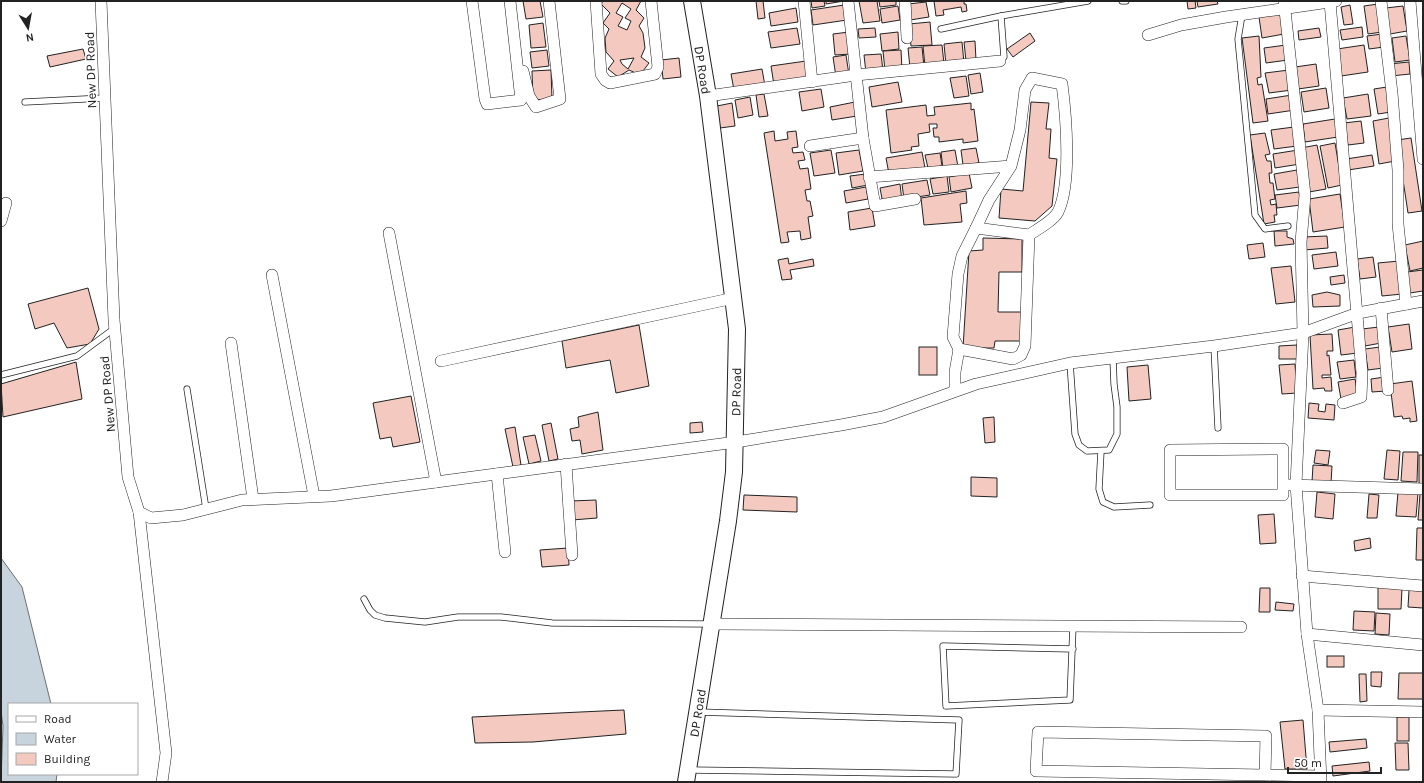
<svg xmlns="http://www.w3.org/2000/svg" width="1424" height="783" viewBox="0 0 1424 783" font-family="Karla,sans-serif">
<rect width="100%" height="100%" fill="#fff"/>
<polygon fill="#c7d3dd" stroke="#6f6f6f" points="1,558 22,587 51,704 9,704 9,774 57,774 56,782 1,782 3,726 1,711"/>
<g fill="#f3c9c0" stroke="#222" fill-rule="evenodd">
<polygon points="523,1 540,1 543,17 526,19"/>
<path d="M603,1H641L636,10L644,18L639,26L643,33L645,48L641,57L649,63L640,75L629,70L618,77L608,69L614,61L606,52L605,38L609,29L603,23L610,13L601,4ZM622,3L631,9L625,18L631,21L627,30L618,26L623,17L616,13ZM634,58L628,69L622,64L620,60Z"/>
<polygon points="756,1 763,1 765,18 758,19"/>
<polygon points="811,1 824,1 825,6 812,8"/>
<polygon points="826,1 844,1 826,4"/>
<polygon points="859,1 877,1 880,21 863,23"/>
<polygon points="879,1 896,1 896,5 880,7"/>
<polygon points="934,1 964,1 964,4 966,4 967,11 962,12 961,7 943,10 944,15 936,16"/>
<polygon points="1187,1 1195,1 1196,8 1188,9"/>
<polygon points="1197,1 1217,1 1218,4 1198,7"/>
<polygon points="926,2 929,17 910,20 908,4"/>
<polygon points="1378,4 1382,32 1368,34 1364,6"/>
<polygon points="844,5 847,20 813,25 811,10"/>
<polygon points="1350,5 1353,24 1344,25 1341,7"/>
<polygon points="898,6 900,20 882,23 880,9"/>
<polygon points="1403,6 1407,31 1390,34 1386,8"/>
<polygon points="796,8 798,22 771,26 769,13"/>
<polygon points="1281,14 1284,34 1262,38 1259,17"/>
<polygon points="930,22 932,45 911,46 909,24"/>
<polygon points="543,23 546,47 531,48 529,25"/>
<polygon points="1362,27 1363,37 1342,40 1340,30"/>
<polygon points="797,28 800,44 771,48 768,32"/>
<polygon points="875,28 876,37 859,38 858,29"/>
<polygon points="1319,28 1321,37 1299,40 1298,31"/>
<polygon points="849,32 851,54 835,55 833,34"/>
<polygon points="898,32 899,49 882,51 880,34"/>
<polygon points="1030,33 1035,41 1013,57 1007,49"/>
<polygon points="1382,34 1384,47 1369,49 1367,36"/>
<polygon points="1259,36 1261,77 1257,78 1258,85 1262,84 1268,121 1253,123 1242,38"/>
<polygon points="1406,36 1410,60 1395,62 1392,38"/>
<polygon points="975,41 976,60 966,61 964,42"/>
<polygon points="962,42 964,63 946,65 944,44"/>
<polygon points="942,45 944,64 925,66 923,46"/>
<polygon points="1286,45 1288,60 1266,63 1264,48"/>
<polygon points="1364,45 1368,72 1341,76 1337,49"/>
<polygon points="922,47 924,67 910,68 908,48"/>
<polygon points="83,49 86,59 50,67 47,56"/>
<polygon points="547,50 549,66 532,68 530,52"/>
<polygon points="901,50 902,70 885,71 883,51"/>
<polygon points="881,54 883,71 866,73 864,55"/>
<polygon points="846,55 849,75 836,77 833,57"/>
<polygon points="679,58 681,77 663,79 661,60"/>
<polygon points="806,61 809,80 774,85 771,66"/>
<polygon points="1409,62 1410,74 1391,76 1389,64"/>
<polygon points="1316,64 1319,86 1298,89 1295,67"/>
<polygon points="762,69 765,86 734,90 731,74"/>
<polygon points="551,70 552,99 533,100 532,71"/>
<polygon points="1289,70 1292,90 1269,93 1265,73"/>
<polygon points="980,73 983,92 971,94 968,75"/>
<polygon points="966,76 969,96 954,98 950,78"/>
<polygon points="898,82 902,102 872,107 869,87"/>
<polygon points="1387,87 1391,112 1378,114 1374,89"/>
<polygon points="1326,88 1329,108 1304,112 1301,92"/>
<polygon points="821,89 824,107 802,111 799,92"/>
<polygon points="764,94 768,116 759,117 756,95"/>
<polygon points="1368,94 1371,116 1347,119 1343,98"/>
<polygon points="1292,95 1295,110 1268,114 1266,99"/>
<polygon points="750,97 753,115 738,118 735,100"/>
<polygon points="855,102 857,116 832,120 830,107"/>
<polygon points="1031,102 1049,103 1046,129 1051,129 1049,158 1057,159 1052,206 1035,221 999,218 1001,189 1023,191"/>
<polygon points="732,103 735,126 720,128 717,106"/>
<polygon points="971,103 971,110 974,109 978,141 963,143 963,139 939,142 939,137 934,137 933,128 937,128 937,124 929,124 930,132 918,134 919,146 911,147 912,150 891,153 886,110 926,105 927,116 935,115 934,107"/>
<polygon points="1389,118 1395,161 1379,164 1373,121"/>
<polygon points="1335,119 1338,137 1305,142 1303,124"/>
<polygon points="1361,121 1364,143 1348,145 1344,123"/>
<polygon points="1294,127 1297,146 1274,149 1271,130"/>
<polygon points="774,131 775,141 788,139 787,132 796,131 798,147 792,148 793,153 803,152 805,160 798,161 800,169 808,168 811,189 805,190 807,201 810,201 813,216 808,217 811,238 801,240 800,231 787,232 789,242 781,243 764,133"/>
<polygon points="1265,133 1270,154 1265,155 1267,161 1271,161 1272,173 1269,173 1270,183 1273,183 1275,199 1270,200 1271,205 1276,204 1277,215 1274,215 1275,222 1264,224 1250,135"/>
<polygon points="1411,138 1422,211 1408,213 1397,140"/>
<polygon points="1335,143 1342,185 1328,188 1320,146"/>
<polygon points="1317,145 1326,189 1309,192 1301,148"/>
<polygon points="976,148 979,163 963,165 961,150"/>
<polygon points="831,150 835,173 814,176 810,153"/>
<polygon points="859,150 863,171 839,175 836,153"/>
<polygon points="955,150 958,167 943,169 941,152"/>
<polygon points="1298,150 1300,164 1275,168 1273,154"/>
<polygon points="922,152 925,168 889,174 886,158"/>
<polygon points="940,153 942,166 928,168 925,155"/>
<polygon points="1372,155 1374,166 1348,170 1346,159"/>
<polygon points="1297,170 1300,187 1277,190 1274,174"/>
<polygon points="969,173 972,188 951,192 949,177"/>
<polygon points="866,174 868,185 852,188 850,176"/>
<polygon points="947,176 949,192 933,194 930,179"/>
<polygon points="927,180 930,195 904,199 902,184"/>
<polygon points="900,184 902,201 883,204 880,188"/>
<polygon points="866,187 868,199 846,203 844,191"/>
<polygon points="966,191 967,203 960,204 962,222 924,225 921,198"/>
<polygon points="1299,192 1301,205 1277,208 1275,195"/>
<polygon points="1340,194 1345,227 1313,232 1309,199"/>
<polygon points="872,208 875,226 850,230 848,212"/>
<polygon points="1274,231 1287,231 1287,237 1293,239 1294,244 1275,246"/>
<polygon points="1327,236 1328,248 1304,250 1303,237"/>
<polygon points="983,238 1022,239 1022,272 999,272 998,312 1021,312 1021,341 995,341 994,348 963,348 969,251 983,250"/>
<polygon points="1423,241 1423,268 1410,271 1405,245"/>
<polygon points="1263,243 1265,257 1249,259 1247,245"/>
<polygon points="1336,252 1338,266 1314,269 1312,255"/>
<polygon points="1373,257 1376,277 1360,279 1357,259"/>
<polygon points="788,258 789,264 813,259 814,266 790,270 792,279 782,280 778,260"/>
<polygon points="1399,261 1402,294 1382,296 1378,263"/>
<polygon points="1291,266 1295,302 1276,304 1271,268"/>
<polygon points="1423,270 1423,291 1410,293 1407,272"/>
<polygon points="1344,275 1345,283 1331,285 1330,277"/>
<polygon points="88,288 99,329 90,344 67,348 54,323 35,329 28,304"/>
<polygon points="1327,292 1340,295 1340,306 1313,307 1312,295"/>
<polygon points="1409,324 1412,349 1392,352 1388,327"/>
<polygon points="639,325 649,386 616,393 610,360 566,368 562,341"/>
<polygon points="1355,327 1358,353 1341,355 1338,330"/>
<polygon points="1379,327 1381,343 1365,346 1362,329"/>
<polygon points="1332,334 1333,351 1327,351 1327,356 1329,355 1331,375 1322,375 1322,378 1331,377 1332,391 1325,391 1324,388 1313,389 1310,335"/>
<polygon points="1297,345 1297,359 1279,359 1279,346"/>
<rect x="919" y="347" width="18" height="28"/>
<polygon points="1380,347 1383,368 1368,370 1365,349"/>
<polygon points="1354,360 1356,377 1340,379 1337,362"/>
<polygon points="76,362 82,399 3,417 1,384"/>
<polygon points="1295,364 1297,393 1282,394 1279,365"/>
<polygon points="1148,365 1151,399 1129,401 1127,367"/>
<polygon points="1385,377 1386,391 1372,392 1371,379"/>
<polygon points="1355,379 1358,396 1341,399 1338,382"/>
<polygon points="1412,381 1417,421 1410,422 1410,418 1403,419 1402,416 1394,417 1390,384"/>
<polygon points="411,396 420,442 393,447 391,437 380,439 373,403"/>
<polygon points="1309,403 1319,404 1318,411 1325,412 1326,404 1335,405 1334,420 1308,418"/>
<polygon points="598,412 603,450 582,454 580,440 572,441 570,429 579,427 578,417"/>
<polygon points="994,417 995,442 985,443 983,418"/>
<polygon points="702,422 703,432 690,433 690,423"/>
<polygon points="551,423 558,459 549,461 542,425"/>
<polygon points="515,427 521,465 513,467 505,429"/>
<polygon points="535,435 541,461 529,464 523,437"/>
<polygon points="1316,450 1330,451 1328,465 1314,463"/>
<polygon points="1387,450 1400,451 1398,480 1384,479"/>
<polygon points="1403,452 1418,452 1417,482 1401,481"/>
<rect x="1419" y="455" width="4" height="31"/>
<polygon points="1313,465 1332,466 1331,483 1312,482"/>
<polygon points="971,477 997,478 997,497 971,496"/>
<polygon points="1317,492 1335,494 1333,519 1315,517"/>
<polygon points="1398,492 1418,493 1416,517 1396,516"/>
<polygon points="1369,494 1379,495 1377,518 1367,518"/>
<polygon points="1420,494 1423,494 1423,520 1418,520"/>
<polygon points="744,495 797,497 797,512 743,510"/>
<polygon points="596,500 597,518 572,520 571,501"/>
<polygon points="1274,514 1276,543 1260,544 1258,515"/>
<polygon points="1417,528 1423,528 1423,560 1416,560"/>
<polygon points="1370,538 1371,548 1355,551 1354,541"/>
<polygon points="568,548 569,565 542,567 540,550"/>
<polygon points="1378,587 1402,588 1401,609 1378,609"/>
<polygon points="1260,588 1270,588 1270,612 1259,612"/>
<polygon points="1409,590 1423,591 1423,608 1408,607"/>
<polygon points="1276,602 1294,604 1293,611 1275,610"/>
<polygon points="1354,611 1375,612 1374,631 1353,630"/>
<polygon points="1376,613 1390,614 1389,635 1375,634"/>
<rect x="1327" y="656" width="17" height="11"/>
<polygon points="1371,672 1382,672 1381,687 1371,686"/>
<polygon points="1399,673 1423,673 1423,699 1398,699"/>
<polygon points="1359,674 1366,674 1367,701 1360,702"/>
<polygon points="624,710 626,734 533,742 475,743 472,717"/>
<rect x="1397" y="717" width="12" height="24"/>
<polygon points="1303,720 1307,769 1285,769 1280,722"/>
<polygon points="1366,739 1367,748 1330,752 1329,742"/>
<polygon points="1395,743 1408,743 1409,770 1396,770"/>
<polygon points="1369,762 1370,771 1333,776 1332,766"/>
</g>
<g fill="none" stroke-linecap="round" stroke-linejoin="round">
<defs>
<g id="lane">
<polyline points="1122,1 1126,1"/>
<polyline points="1242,15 1238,39 1255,215 1265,229 1288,226"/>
<polyline points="941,29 1001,16"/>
<polyline points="1000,61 1004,57 1001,16 1088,1"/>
<polyline points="25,102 105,98"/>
<polyline points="1214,346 1218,428"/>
<polyline points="1070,363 1075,434 1079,445 1087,451 1109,450 1117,434 1117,407 1114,384 1113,358"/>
<polyline points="1,375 77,356 115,328"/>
<polyline points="187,389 206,509"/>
<polyline points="1101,451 1099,489 1103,502 1114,507 1150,505"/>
<polyline points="364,599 370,610 375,615 385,618 425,622 458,617 501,617 552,623 709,624"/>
<polyline points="1073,626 1070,700 946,706 943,646 1073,649"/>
<polyline points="690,770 956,774 959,720 698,712"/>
</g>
<g id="street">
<polyline points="101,1 114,320 128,477 139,512 166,753 162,782"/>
<polyline points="472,1 485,99 487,104 521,100 510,1"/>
<polyline points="596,1 601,74 605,80 610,83 655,74 658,67 651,1"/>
<polyline points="804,1 812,82"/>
<polyline points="848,1 863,138 875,206 915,199"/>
<polyline points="905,1 907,38"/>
<polyline points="1284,1 1305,195 1301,242 1303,333 1296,485 1307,634 1318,710 1321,782"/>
<polyline points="1381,1 1392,93 1398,170 1398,224 1406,304"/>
<polyline points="1410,1 1423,159"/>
<polyline points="1330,2 1362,373 1361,397 1343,403"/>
<polyline points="1148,35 1181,25 1226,17 1336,1"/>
<polyline points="523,71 529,96 536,107 560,99 549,1"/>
<polyline points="708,96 856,75 1000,61"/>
<polyline points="810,146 863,138"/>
<path d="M869,177L1011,166L1020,130L1025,90L1032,78L1062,84C1066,115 1072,183 1058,212C1053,221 1038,229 1029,235L976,228L989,200L1011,166"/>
<polyline points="1,221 6,203"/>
<polyline points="976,228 962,256 958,274 953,337 959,349 1013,359 1021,355 1025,346 1029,235"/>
<polyline points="389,233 436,482"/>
<polyline points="272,275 314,496"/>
<polyline points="1381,308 1388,390"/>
<polyline points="231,343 253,499"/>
<polyline points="441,361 734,298"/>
<polyline points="955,390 955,372 959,349"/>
<polygon points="1283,449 1283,495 1170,495 1170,450"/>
<polyline points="566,464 572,555"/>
<polyline points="497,474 505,552"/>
<polyline points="1290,485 1423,489"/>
<polyline points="139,512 151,518 183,515 242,500 331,496 736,442 841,425 883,417 976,384 1070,363 1214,346 1303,333 1358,313 1423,301"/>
<polyline points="1302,576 1423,586"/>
<polyline points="712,624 1241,627"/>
<polyline points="1307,634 1423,645"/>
<polyline points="1318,710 1423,712"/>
<polyline points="1265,775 1266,736 1038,732 1036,771 1265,775 1320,776"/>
</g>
<g id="secondary">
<path id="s1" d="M686,782L728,521L734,472L737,329L708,96L692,1"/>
</g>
</defs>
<use href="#lane" stroke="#222" stroke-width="7"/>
<use href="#street" stroke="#222" stroke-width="12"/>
<use href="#secondary" stroke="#222" stroke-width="18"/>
<use href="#lane" stroke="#fff" stroke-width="5.5"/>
<use href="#street" stroke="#fff" stroke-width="11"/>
<use href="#secondary" stroke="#fff" stroke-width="16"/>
</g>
<g text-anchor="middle" stroke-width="3" stroke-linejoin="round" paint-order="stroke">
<g font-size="13" fill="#222" stroke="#fff">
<text transform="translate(90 70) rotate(-92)" y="5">New DP Road</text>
<text transform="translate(703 70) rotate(81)" y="5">DP Road</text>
<text dy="5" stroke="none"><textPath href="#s1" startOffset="394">DP Road</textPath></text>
<text transform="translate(107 394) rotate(-95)" y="5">New DP Road</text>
<text dy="5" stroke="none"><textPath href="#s1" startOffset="70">DP Road</textPath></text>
</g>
</g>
<rect width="1424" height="783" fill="none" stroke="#222222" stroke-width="4"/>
<rect x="8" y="703" width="130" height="72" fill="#ffffff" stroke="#a7a7a7"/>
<rect x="16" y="716" width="20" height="6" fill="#ffffff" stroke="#a7a7a7"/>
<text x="44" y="723" font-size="12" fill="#222222">Road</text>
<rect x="16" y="733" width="20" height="12" fill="#c7d3dd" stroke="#a7a7a7"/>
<text x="44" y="743" font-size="12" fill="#222222">Water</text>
<rect x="16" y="753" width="20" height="12" fill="#f3c9c0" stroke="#a7a7a7"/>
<text x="44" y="763" font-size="12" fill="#222222">Building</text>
<g transform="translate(28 28) rotate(169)" stroke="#ffffff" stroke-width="3" paint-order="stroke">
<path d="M0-3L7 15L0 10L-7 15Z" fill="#222222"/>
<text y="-6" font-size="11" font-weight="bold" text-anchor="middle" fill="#222222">N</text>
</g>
<path d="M1288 767v6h93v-6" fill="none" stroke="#222222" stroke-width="2"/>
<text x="1294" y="767" font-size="12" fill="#222222" stroke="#ffffff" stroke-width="3" paint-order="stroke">50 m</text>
</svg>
